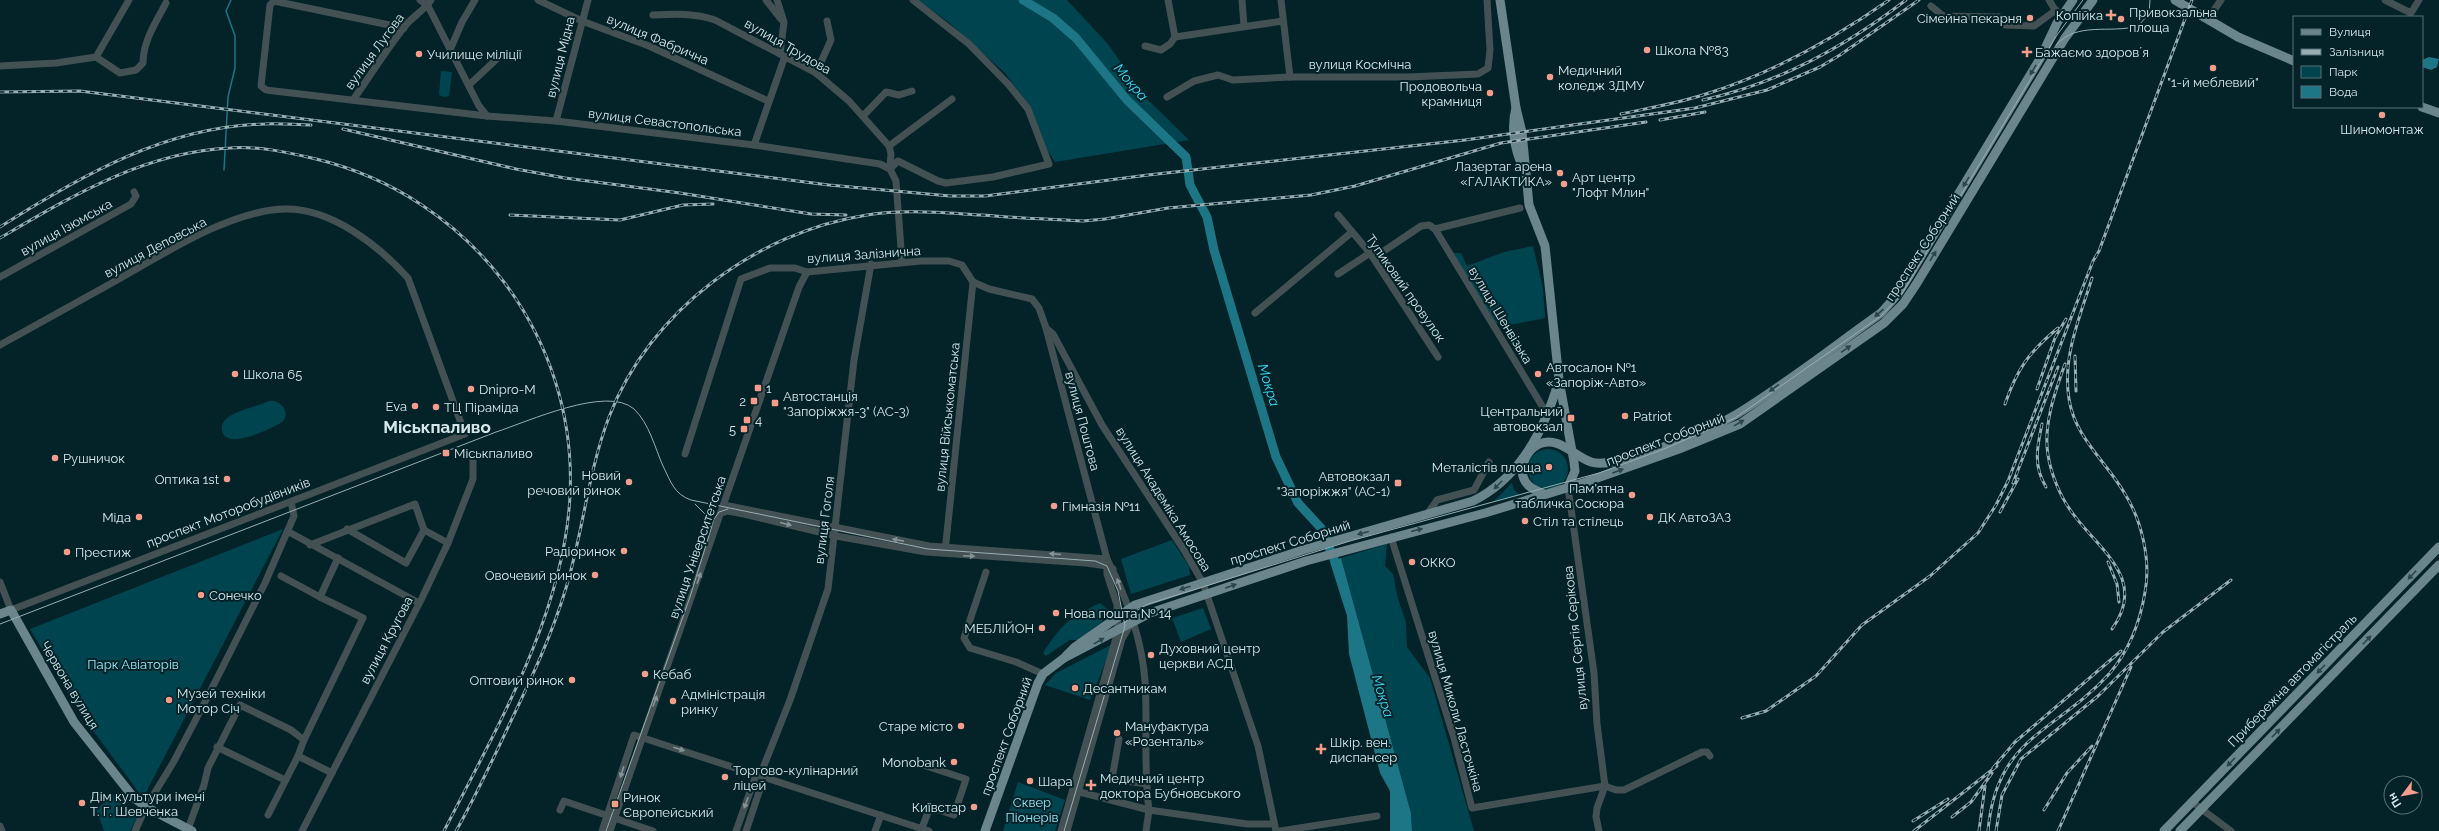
<svg xmlns="http://www.w3.org/2000/svg" width="2439" height="831" viewBox="0 0 2439 831" font-family="Raleway,sans-serif">
<rect width="100%" height="100%" fill="#032329"/>
<g fill="#00444f">
<polygon points="918,0 1067,0 1107,43 1148,100 1189,140 1055,162 1047,150 1031,108 1005,73 947,21"/>
<polygon points="441,71 452,72 449,96 444,97 439,95"/>
<polygon points="1533,246 1543,288 1545,318 1510,325 1499,301 1499,321 1496,324 1453,253 1461,253 1467,266 1504,252"/>
<path d="M269,401C283,399 293,417 279,424C267,430 226,451 222,430C221,426 223,422 226,419C234,411 258,406 269,401Z"/>
<circle cx="1548" cy="469" r="20"/>
<polygon points="1512,483 1514,490 1520,495 1493,502"/>
<polygon points="283,529 143,798 80,713 30,629"/>
<polygon points="1172,540 1189,566 1190,575 1131,594 1121,559"/>
<polygon points="1387,544 1385,566 1393,574 1398,599 1406,622 1407,647 1430,678 1474,831 1412,831 1411,813 1341,558"/>
<path d="M1100,603L1108,610L1102,622L1078,640H1070L1046,656L1043,653C1061,625 1070,617 1100,603Z"/>
<polygon points="1203,608 1211,629 1181,642 1172,618"/>
<polygon points="1113,644 1090,700 1045,685 1056,673"/>
<polygon points="1018,782 1065,800 1055,831 1003,831"/>
<polygon points="115,794 138,817 130,831 104,831 96,809"/>
</g>
<g fill="#1c7686">
<polygon points="2429,57 2439,59 2437,67 2431,70 2422,67 2422,60"/>
<polygon points="1341,558 1411,813 1412,831 1390,831 1390,791 1380,773 1349,654 1347,616 1330,562"/>
</g>
<g fill="none" stroke-linecap="round" stroke-linejoin="round">
<polyline stroke="#1c7686" stroke-width="1.5" points="224,170 228,97 235,68 235,36 226,11 231,0"/>
<polyline stroke="#1c7686" stroke-width="9" points="1023,0 1053,18 1076,38 1127,100 1186,157 1190,185 1207,217 1214,250 1276,457 1298,503 1321,528 1339,571"/>
<g stroke="#445154" stroke-width="7">
<polyline points="420,0 428,6 479,106 487,116"/>
<polyline points="538,0 582,21 649,46 768,101"/>
<polyline points="766,0 781,19"/>
<polyline points="777,0 784,22 780,54"/>
<polyline points="1168,0 1175,37"/>
<polyline points="1242,0 1244,26"/>
<polyline points="1281,0 1290,77"/>
<polyline points="2049,0 2057,13"/>
<polyline points="2385,0 2411,13 2419,0"/>
<polyline points="1931,6 1943,16 2000,17 2005,25 2034,26 2056,10"/>
<path d="M653,15C675,14 694,13 715,20L816,73L849,101L889,146L891,154L890,167"/>
<polyline points="2208,19 2221,0"/>
<polyline points="404,28 274,1 270,5 261,86 266,90 487,116 556,121 754,145 880,164 890,169 896,181 902,262"/>
<polyline points="1145,46 1161,50 1170,44 1175,37 1283,21"/>
<polyline points="450,50 462,22 475,0"/>
<path d="M96,57L120,73L136,70L143,63C143,41 156,22 166,3"/>
<polyline points="0,66 56,63 96,57 129,0"/>
<polyline points="816,73 831,40 827,21"/>
<polyline points="469,85 501,55"/>
<polyline points="1167,97 1194,81 1218,75 1233,80 1290,77 1408,77 1478,74 1488,68 1490,50 1487,0"/>
<path d="M353,100C370,76 386,50 405,26C413,16 425,10 431,0"/>
<polyline points="863,116 886,92 899,95 912,91"/>
<polyline points="556,121 588,0"/>
<polyline points="754,145 785,56"/>
<polyline points="889,146 952,99"/>
<polyline points="890,169 898,161 938,181 946,183 993,177 1049,164 1028,109 1009,85 969,44 913,0"/>
<polyline points="1338,215 1370,253 1438,357"/>
<polyline points="1435,229 1547,414"/>
<polyline points="1338,274 1370,253 1378,255 1421,226 1429,225 1435,229 1520,208"/>
<polyline points="0,277 131,204 136,196 134,192"/>
<path d="M973,282L989,289L1032,299L1039,308L1046,328L1107,559C1126,596 1142,640 1145,681C1148,724 1143,767 1149,810L1146,831"/>
<polyline points="1255,313 1352,232"/>
<polyline points="1047,329 1053,334 1102,425 1184,550 1203,583 1258,746 1276,831"/>
<path d="M0,345C40,323 80,301 119,279C165,253 231,210 285,209C331,208 378,245 408,278L465,434L11,610L0,582"/>
<polyline points="685,454 741,279 770,268 795,268 807,272 921,261 949,261 962,265 973,282"/>
<polyline points="1568,487 1594,673 1597,724 1605,786 1597,808 1596,817 1599,831"/>
<polyline points="724,505 929,546 1107,559"/>
<polyline points="721,513 728,511 744,514 836,536 926,552 1086,563 1107,566 1113,569"/>
<polyline points="1428,513 1437,500 1474,490 1489,462"/>
<polyline points="347,529 406,563 424,530"/>
<polyline points="289,532 419,603"/>
<polyline points="1391,537 1454,738 1472,808 1605,786 1616,790 1624,790 1702,752 1707,752 1710,756"/>
<polyline points="310,545 415,504 424,530 448,543"/>
<polyline points="945,552 973,282"/>
<polyline points="986,572 964,638 970,648 1016,662 1043,674"/>
<polyline points="281,576 320,597"/>
<polyline points="1119,739 1112,779 1147,784"/>
<polyline points="304,740 363,618 320,597 338,558"/>
<polyline points="217,747 285,780"/>
<polyline points="763,768 790,700 828,589 854,360 871,264"/>
<polyline points="1076,791 1149,810 1247,824 1274,824"/>
<polyline points="2192,802 2231,831"/>
<polyline points="560,810 564,801 653,831"/>
<polyline points="268,815 298,756"/>
<polyline points="0,826 2,831"/>
<polyline points="922,828 930,807 954,815 966,779 926,766"/>
<polyline points="188,829 204,785 208,768 240,705 291,730 304,740 298,756 332,773"/>
<polyline points="135,831 146,807 173,763 207,698 265,583 294,516 291,502"/>
<polyline points="302,831 422,598 448,543 473,479 473,455"/>
<polyline points="602,831 634,735 929,831"/>
<polyline points="610,831 799,287 807,272"/>
<polyline points="736,831 756,775"/>
<polyline points="746,831 764,777"/>
<polyline points="875,831 881,815"/>
<polyline points="1061,831 1118,631 1117,605 1107,574 1107,563"/>
<polyline points="1067,831 1122,639 1132,622"/>
<polyline points="1280,831 1377,816"/>
</g>
<g stroke="#6a858b" stroke-width="9">
<polyline points="1500,0 1516,108 1522,132 1529,205 1545,246 1559,380 1574,462 1575,471 1568,487"/>
<polyline points="2175,0 2238,37 2294,61"/>
<polyline points="2422,107 2439,113"/>
<path d="M1516,108C1511,126 1514,148 1522,165"/>
<path d="M1544,494C1539,492 1532,489 1528,485C1516,472 1525,451 1539,444C1558,435 1575,457 1591,462C1597,464 1606,463 1612,462C1648,455 1705,433 1737,414C1786,384 1833,347 1881,313L1897,295L1909,276L2041,57L2057,23L2073,0"/>
<polyline points="0,614 11,610 74,722 134,798 146,807 192,831"/>
<path d="M1066,656L1075,647L1135,605L1303,550L1473,501C1520,478 1545,429 1559,380"/>
<polyline points="985,831 1038,683 1043,674 1064,658 1150,613 1306,561 1485,513 1586,482 1679,449 1740,424 1884,323 1903,304 1917,283 2065,38 2093,0"/>
<polyline points="2164,831 2439,547"/>
<polyline points="2180,831 2439,565"/>
</g>
<g stroke="#99aeb3" stroke-width="1">
<path d="M2056,45C2077,21 2110,34 2138,26L2149,14L2150,0"/>
<polyline points="695,504 708,517 711,529"/>
<path d="M0,624L496,432C527,422 607,385 634,409C649,423 655,448 663,466C671,482 674,494 691,500L928,549L1095,561L1107,566L1118,591L1125,626L1064,831"/>
<polyline points="1124,624 1134,612 1148,604 1350,541 1599,473 1664,449 1735,418 1881,316 1901,295 2057,35 2083,0"/>
<polyline points="606,831 690,597 714,519 719,512 728,509"/>
</g>
<defs>
<g id="rail">
<polyline points="0,92 80,91 829,185 950,196 985,196 1148,175 1465,140 1695,108 1767,90 1820,67 1840,55 1919,0"/>
<path d="M1703,100C1777,84 1846,46 1906,0"/>
<path d="M1621,114C1649,108 1679,103 1706,94C1773,73 1832,40 1889,0"/>
<polyline points="1660,120 1705,112"/>
<polyline points="343,129 516,169 565,178 680,193 811,214 846,215"/>
<polyline points="510,215 620,220 683,205 713,204"/>
<path d="M0,227C80,176 167,126 265,124C280,123 296,125 311,125"/>
<path d="M0,238C72,196 144,152 230,148C259,146 287,152 316,159C470,196 578,337 570,496C564,614 496,729 444,831"/>
<polyline points="2075,356 2076,391"/>
<path d="M2065,364C2055,392 2043,425 2048,455C2051,474 2060,496 2071,511C2097,549 2149,578 2112,629"/>
<polyline points="2037,389 2055,338 2066,319"/>
<path d="M2005,404C2017,369 2029,352 2058,328"/>
<path d="M2042,424C2037,447 2033,466 2046,487"/>
<polyline points="2013,483 2058,367"/>
<polyline points="2000,512 2018,479"/>
<polyline points="2108,562 2117,584 2119,602"/>
<polyline points="1742,718 1766,711 1816,676 1862,625 1930,576 1978,533 1996,505 2008,481 2093,261 2099,251 2192,0"/>
<polyline points="1993,768 2015,742 2121,651"/>
<polyline points="2044,810 2067,773 2092,746"/>
<polyline points="1952,817 1971,802 1992,773"/>
<polyline points="1913,821 1948,799"/>
<path d="M456,831C476,796 493,759 510,723C531,679 552,635 566,588C583,532 588,472 609,417C649,312 756,232 867,215C905,209 944,213 982,215C1016,218 1049,219 1083,221L1105,219L1168,208L1311,195L1355,186L1501,143L1646,122"/>
<polyline points="1914,831 1997,766"/>
<polyline points="1979,831 1985,786"/>
<path d="M1988,831C1996,736 2057,732 2110,673C2130,649 2140,623 2145,592C2151,561 2142,521 2125,494C2106,461 2075,438 2069,399C2062,357 2080,317 2092,278"/>
<polyline points="1996,831 2002,795 2021,759 2098,696 2163,632 2231,580"/>
<polyline points="2058,831 2131,667"/>
</g>
</defs>
<use href="#rail" stroke="#99aeb3" stroke-width="3"/>
<use href="#rail" stroke="#032329" stroke-width="1.5" stroke-dasharray="4.5" stroke-linecap="butt"/>
</g>
<defs><path id="oneway-solid" d="M-6-.8H1V-3.2L6.5 0L1 3.2V.8H-6Z"/></defs>
<g fill="#27454b">
<use href="#oneway-solid" transform="translate(2033 70) rotate(121)"/>
<use href="#oneway-solid" transform="translate(1966 182) rotate(121)"/>
<use href="#oneway-solid" transform="translate(1933 256) rotate(-59)"/>
<use href="#oneway-solid" transform="translate(1879 313) rotate(139)"/>
<use href="#oneway-solid" transform="translate(1846 349) rotate(-35)"/>
<use href="#oneway-solid" transform="translate(1774 388) rotate(144)"/>
<use href="#oneway-solid" transform="translate(1739 423) rotate(-29)"/>
<use href="#oneway-solid" transform="translate(1618 471) rotate(-20)"/>
<use href="#oneway-solid" transform="translate(1498 485) rotate(135)"/>
<use href="#oneway-solid" transform="translate(1417 530) rotate(-14)"/>
<use href="#oneway-solid" transform="translate(1363 533) rotate(165)"/>
<use href="#oneway-solid" transform="translate(2412 575) rotate(134)"/>
<use href="#oneway-solid" transform="translate(1231 586) rotate(-19)"/>
<use href="#oneway-solid" transform="translate(1185 588) rotate(162)"/>
<use href="#oneway-solid" transform="translate(2367 640) rotate(-46)"/>
<use href="#oneway-solid" transform="translate(1099 641) rotate(-29)"/>
<use href="#oneway-solid" transform="translate(2321 669) rotate(134)"/>
<use href="#oneway-solid" transform="translate(2276 733) rotate(-46)"/>
<use href="#oneway-solid" transform="translate(2231 762) rotate(134)"/>
</g>
<g fill="#859498">
<use href="#oneway-solid" transform="translate(786 524) rotate(14)"/>
<use href="#oneway-solid" transform="translate(898 540) rotate(-169)"/>
<use href="#oneway-solid" transform="translate(1055 554) rotate(-175)"/>
<use href="#oneway-solid" transform="translate(969 556) rotate(3)"/>
<use href="#oneway-solid" transform="translate(699 578) rotate(-71)"/>
<use href="#oneway-solid" transform="translate(1119 584) rotate(-109)"/>
<use href="#oneway-solid" transform="translate(655 701) rotate(-70)"/>
<use href="#oneway-solid" transform="translate(679 749) rotate(18)"/>
<use href="#oneway-solid" transform="translate(622 772) rotate(108)"/>
<use href="#oneway-solid" transform="translate(746 803) rotate(110)"/>
</g>
<g fill="#f49d8b" stroke="#032329" stroke-width="1.5">
<path d="M2109 9h4v4h4v4h-4v4h-4v-4h-4v-4h4z"/>
<circle cx="2030" cy="18" r="4"/>
<circle cx="2121" cy="19" r="4"/>
<circle cx="1647" cy="50" r="4"/>
<path d="M2025 46h4v4h4v4h-4v4h-4v-4h-4v-4h4z"/>
<circle cx="419" cy="54" r="4"/>
<circle cx="2213" cy="68" r="4"/>
<circle cx="1550" cy="77" r="4"/>
<circle cx="1490" cy="93" r="4"/>
<circle cx="2382" cy="115" r="4"/>
<circle cx="1560" cy="173" r="4"/>
<circle cx="1564" cy="184" r="4"/>
<circle cx="235" cy="374" r="4"/>
<circle cx="1538" cy="374" r="4"/>
<rect x="754" y="384" width="8" height="8" rx="2"/>
<circle cx="471" cy="389" r="4"/>
<rect x="750" y="397" width="8" height="8" rx="2"/>
<rect x="771" y="399" width="8" height="8" rx="2"/>
<circle cx="415" cy="406" r="4"/>
<circle cx="436" cy="407" r="4"/>
<circle cx="1625" cy="416" r="4"/>
<rect x="1567" y="414" width="8" height="8" rx="2"/>
<rect x="743" y="416" width="8" height="8" rx="2"/>
<rect x="740" y="425" width="8" height="8" rx="2"/>
<rect x="442" y="449" width="8" height="8" rx="2"/>
<circle cx="55" cy="458" r="4"/>
<circle cx="1549" cy="467" r="4"/>
<circle cx="227" cy="479" r="4"/>
<circle cx="629" cy="482" r="4"/>
<rect x="1394" y="479" width="8" height="8" rx="2"/>
<circle cx="1632" cy="495" r="4"/>
<circle cx="1054" cy="506" r="4"/>
<circle cx="139" cy="517" r="4"/>
<circle cx="1650" cy="517" r="4"/>
<circle cx="1525" cy="521" r="4"/>
<circle cx="624" cy="551" r="4"/>
<circle cx="67" cy="552" r="4"/>
<circle cx="1412" cy="562" r="4"/>
<circle cx="595" cy="575" r="4"/>
<circle cx="201" cy="595" r="4"/>
<circle cx="1056" cy="613" r="4"/>
<circle cx="1042" cy="628" r="4"/>
<circle cx="1151" cy="655" r="4"/>
<circle cx="645" cy="674" r="4"/>
<circle cx="572" cy="680" r="4"/>
<circle cx="1075" cy="688" r="4"/>
<circle cx="169" cy="700" r="4"/>
<circle cx="673" cy="701" r="4"/>
<circle cx="961" cy="726" r="4"/>
<circle cx="1117" cy="733" r="4"/>
<path d="M1319 743h4v4h4v4h-4v4h-4v-4h-4v-4h4z"/>
<circle cx="954" cy="762" r="4"/>
<circle cx="725" cy="777" r="4"/>
<circle cx="1030" cy="781" r="4"/>
<path d="M1089 779h4v4h4v4h-4v4h-4v-4h-4v-4h4z"/>
<circle cx="82" cy="803" r="4"/>
<rect x="611" y="800" width="8" height="8" rx="2"/>
<circle cx="974" cy="807" r="4"/>
</g>
<g text-anchor="middle" stroke-width="4" stroke-linejoin="round" paint-order="stroke">
<g font-size="13" fill="#d5e6ea" stroke="#032329" text-anchor="start">
<text x="2129" y="17">Привокзальна<tspan x="2129" dy="15">площа</tspan></text>
<text x="2103" y="20" text-anchor="end">Копійка</text>
<text x="2022" y="23" text-anchor="end">Сімейна пекарня</text>
<text x="1655" y="55">Школа №83</text>
<text x="2035" y="57">Бажаємо здоровʼя</text>
<text x="427" y="59">Училище міліції</text>
<text x="1558" y="75">Медичний<tspan x="1558" dy="15">коледж ЗДМУ</tspan></text>
<text x="2213" y="87" text-anchor="middle">"1-й меблевий"</text>
<text x="1482" y="91" text-anchor="end">Продовольча<tspan x="1482" dy="15">крамниця</tspan></text>
<text x="2382" y="134" text-anchor="middle">Шиномонтаж</text>
<text x="1552" y="171" text-anchor="end">Лазертаг арена<tspan x="1552" dy="15">«ГАЛАКТИКА»</tspan></text>
<text x="1572" y="182">Арт центр<tspan x="1572" dy="15">"Лофт Млин"</tspan></text>
<text x="1546" y="372">Автосалон №1<tspan x="1546" dy="15">«Запоріж-Авто»</tspan></text>
<text x="243" y="379">Школа 65</text>
<text x="766" y="393">1</text>
<text x="479" y="394">Dnipro-M</text>
<text x="783" y="401">Автостанція<tspan x="783" dy="15">"Запоріжжя-3" (АС-3)</tspan></text>
<text x="746" y="406" text-anchor="end">2</text>
<text x="407" y="411" text-anchor="end">Eva</text>
<text x="444" y="412">ТЦ Піраміда</text>
<text x="1563" y="416" text-anchor="end">Центральний<tspan x="1563" dy="15">автовокзал</tspan></text>
<text x="1633" y="421">Patriot</text>
<text x="755" y="425">4</text>
<text x="736" y="434" text-anchor="end">5</text>
<text x="454" y="458">Міськпаливо</text>
<text x="63" y="463">Рушничок</text>
<text x="1541" y="472" text-anchor="end">Металістів площа</text>
<text x="621" y="480" text-anchor="end">Новий<tspan x="621" dy="15">речовий ринок</tspan></text>
<text x="1390" y="481" text-anchor="end">Автовокзал<tspan x="1390" dy="15">"Запоріжжя" (АС-1)</tspan></text>
<text x="219" y="484" text-anchor="end">Оптика 1st</text>
<text x="1624" y="493" text-anchor="end">Пам'ятна<tspan x="1624" dy="15">табличка Сосюра</tspan></text>
<text x="1062" y="511">Гімназія №11</text>
<text x="131" y="522" text-anchor="end">Міда</text>
<text x="1658" y="522">ДК АвтоЗАЗ</text>
<text x="1533" y="526">Стіл та стілець</text>
<text x="616" y="556" text-anchor="end">Радіоринок</text>
<text x="75" y="557">Престиж</text>
<text x="1420" y="567">ОККО</text>
<text x="587" y="580" text-anchor="end">Овочевий ринок</text>
<text x="209" y="600">Сонечко</text>
<text x="1064" y="618">Нова пошта № 14</text>
<text x="1034" y="633" text-anchor="end">МЕБЛІЙОН</text>
<text x="1159" y="653">Духовний центр<tspan x="1159" dy="15">церкви АСД</tspan></text>
<text x="653" y="679">Кебаб</text>
<text x="564" y="685" text-anchor="end">Оптовий ринок</text>
<text x="1083" y="693">Десантникам</text>
<text x="177" y="698">Музей техніки<tspan x="177" dy="15">Мотор Січ</tspan></text>
<text x="681" y="699">Адміністрація<tspan x="681" dy="15">ринку</tspan></text>
<text x="953" y="731" text-anchor="end">Старе мiсто</text>
<text x="1125" y="731">Мануфактура<tspan x="1125" dy="15">«Розенталь»</tspan></text>
<text x="1330" y="747">Шкір. вен.<tspan x="1330" dy="15">диспансер</tspan></text>
<text x="946" y="767" text-anchor="end">Monobank</text>
<text x="733" y="775">Торгово-кулінарний<tspan x="733" dy="15">ліцей</tspan></text>
<text x="1100" y="783">Медичний центр<tspan x="1100" dy="15">доктора Бубновського</tspan></text>
<text x="1038" y="786">Шара</text>
<text x="90" y="801">Дім культури імені<tspan x="90" dy="15">Т. Г. Шевченка</tspan></text>
<text x="623" y="802">Ринок<tspan x="623" dy="15">Європейський</tspan></text>
<text x="966" y="812" text-anchor="end">Київстар</text>
</g>
<g font-size="13" fill="#d5e6ea" stroke="#032329">
<text transform="translate(658 39) rotate(23)" y="5">вулиця Фабрична</text>
<text transform="translate(788 46) rotate(30)" y="5">вулиця Трудова</text>
<text transform="translate(374 51) rotate(-54)" y="5">вулиця Лугова</text>
<text transform="translate(560 57) rotate(-76)" y="5">вулиця Мідна</text>
<text x="1360" y="69">вулиця Космічна</text>
<text transform="translate(665 122) rotate(7)" y="5">вулиця Севастопольська</text>
<text transform="translate(66 227) rotate(-29)" y="5">вулиця Ізюмська</text>
<text transform="translate(155 247) rotate(-28)" y="5">вулиця Деповська</text>
<text transform="translate(1922 247) rotate(-57)" y="5">проспект Соборний</text>
<text transform="translate(864 254) rotate(-4)" y="5">вулиця Залізнична</text>
<text transform="translate(1406 288) rotate(55)" y="5">Тупиковий провулок</text>
<text transform="translate(1501 315) rotate(59)" y="5">вулиця Шенвізька</text>
<text transform="translate(947 417) rotate(-84)" y="5">вулиця Військкоматська</text>
<text transform="translate(1083 421) rotate(75)" y="5">вулиця Поштова</text>
<text transform="translate(1665 439) rotate(-21)" y="5">проспект Соборний</text>
<text transform="translate(1164 499) rotate(58)" y="5">вулиця Академіка Амосова</text>
<text transform="translate(228 512) rotate(-21)" y="5">проспект Моторобудівників</text>
<text transform="translate(824 520) rotate(-83)" y="5">вулиця Гоголя</text>
<text transform="translate(1290 542) rotate(-17)" y="5">проспект Соборний</text>
<text transform="translate(697 547) rotate(-71)" y="5">вулиця Університетська</text>
<text transform="translate(1575 638) rotate(-96)" y="5">вулиця Сергія Серікова</text>
<text transform="translate(386 640) rotate(-62)" y="5">вулиця Кругова</text>
<text transform="translate(2292 680) rotate(-46)" y="5">Прибережна автомагістраль</text>
<text transform="translate(70 685) rotate(59)" y="5">Червона вулиця</text>
<text transform="translate(1456 711) rotate(74)" y="5">вулиця Миколи Ласточкіна</text>
<text transform="translate(1006 736) rotate(-70)" y="5">проспект Соборний</text>
</g>
<g font-size="13" fill="#96e5f6" stroke="#032329">
<text x="133" y="669">Парк Авіаторів</text>
<text x="1032" y="807">Сквер<tspan x="1032" dy="15">Піонерів</tspan></text>
</g>
<g font-size="14" font-style="italic" fill="#39ddfb" stroke="#032329">
<text transform="translate(1131 82) rotate(49)" y="5">Мокра</text>
<text transform="translate(1269 385) rotate(73)" y="5">Мокра</text>
<text transform="translate(1383 696) rotate(73)" y="5">Мокра</text>
</g>
<g font-size="17" font-weight="bold" fill="#d5e6ea" stroke="#032329">
<text x="437" y="433">Міськпаливо</text>
</g>
</g>
<rect x="2293" y="16" width="130" height="92" fill="#032329" stroke="#577176"/>
<rect x="2301" y="29" width="20" height="6" fill="#6a858b" stroke="#577176"/>
<text x="2329" y="36" font-size="12" fill="#d5e6ea">Вулиця</text>
<rect x="2301" y="49" width="20" height="6" fill="#99aeb3" stroke="#577176"/>
<text x="2329" y="56" font-size="12" fill="#d5e6ea">Залізниця</text>
<rect x="2301" y="66" width="20" height="12" fill="#00444f" stroke="#577176"/>
<text x="2329" y="76" font-size="12" fill="#d5e6ea">Парк</text>
<rect x="2301" y="86" width="20" height="12" fill="#1c7686" stroke="#577176"/>
<text x="2329" y="96" font-size="12" fill="#d5e6ea">Вода</text>
<g transform="translate(2403 795) rotate(238)"><circle r="19" fill="#032329" stroke="#577176"/>
<path d="M0-3L7 15L0 10L-7 15Z" fill="#f49d8b"/>
<text y="-6" font-size="11" font-weight="bold" text-anchor="middle" fill="#d5e6ea">Пн</text>
</g>
</svg>
